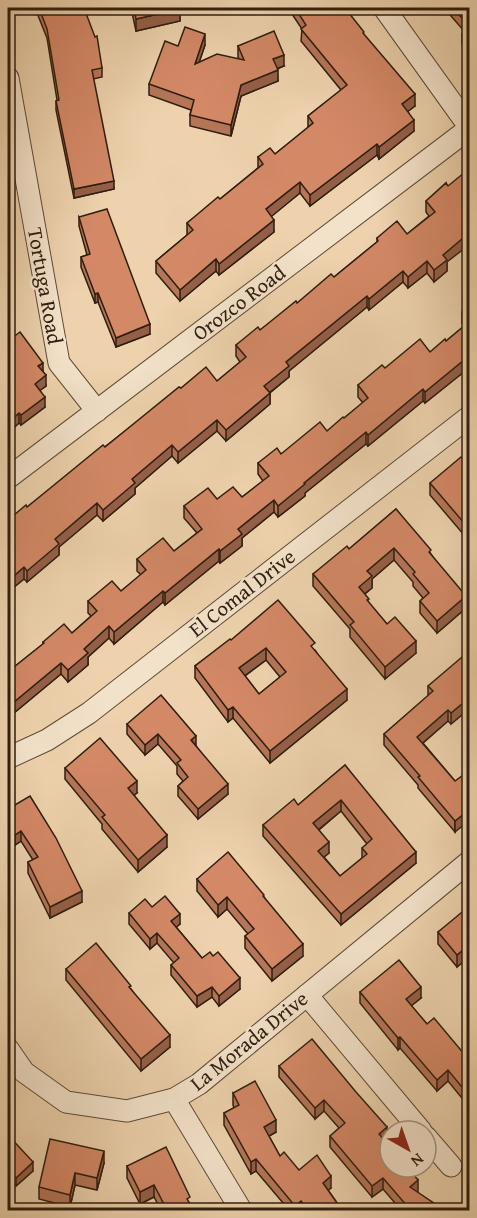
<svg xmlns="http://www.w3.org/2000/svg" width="477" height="1218" viewBox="0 0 477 1218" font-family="'Gentium Book Plus',serif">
<rect width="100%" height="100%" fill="#edd2ad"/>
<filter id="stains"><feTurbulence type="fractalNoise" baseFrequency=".00333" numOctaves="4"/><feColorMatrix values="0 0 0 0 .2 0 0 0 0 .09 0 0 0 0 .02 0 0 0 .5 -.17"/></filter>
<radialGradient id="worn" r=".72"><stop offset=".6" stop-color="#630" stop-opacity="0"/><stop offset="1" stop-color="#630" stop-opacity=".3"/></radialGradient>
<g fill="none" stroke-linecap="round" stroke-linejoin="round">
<defs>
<g id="minor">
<polyline points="8,78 59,363 97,411"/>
<polyline points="8,478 470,128 384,8"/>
<polyline points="8,758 47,740 89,713 470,416"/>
<polyline points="307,995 421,1131"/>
<polyline points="8,1049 24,1072 66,1102 127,1111 174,1099 199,1084 470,861"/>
<polyline points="174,1099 241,1210"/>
<polyline points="426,1137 451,1166"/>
</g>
</defs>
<use href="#minor" stroke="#5e4b36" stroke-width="23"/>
<use href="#minor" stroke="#f3e2ca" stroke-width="21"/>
</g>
<g fill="#b57558" stroke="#2f1e0f" stroke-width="1.5" fill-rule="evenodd">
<polygon points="35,8 84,8 102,68 102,77 93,79 114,189 74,198 56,110 56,101 57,100 47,38"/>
<polygon points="131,8 179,8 180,21 136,31"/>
<polygon points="288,8 345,8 415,106 408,111 414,131 379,159 377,155 310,206 300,193 271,216 274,232 219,275 216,271 180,301 156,273 156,261 187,235 187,223 220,199 258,168 258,157 275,154 308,128 308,116 341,90 301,41 302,29"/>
<polygon points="444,8 470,8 470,54 462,44 462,34 465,32"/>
<polygon points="205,45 199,62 239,59 238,57 238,46 284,66 277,69 278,81 241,96 231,136 190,126 190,115 191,110 149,95 149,84 178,46"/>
<polygon points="446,183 447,271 434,282 427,273 408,288 403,282 369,310 367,307 289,371 289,377 270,393 270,404 226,441 217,431 178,463 172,456 135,488 135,494 103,521 97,515 59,547 59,555 27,582 24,579 8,592 8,520 27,507 181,388 217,381 240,362 236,356 236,345 260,330 334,277 377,242 377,238 407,234 429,216 426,212 426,201"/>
<polygon points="79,217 150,334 116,347 98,302 95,303 81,267 81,257 87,255 79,226"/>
<polygon points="470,306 470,367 425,403 423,401 368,446 366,444 305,493 305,496 278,517 274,512 242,538 242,546 220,563 219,561 165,605 163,602 114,644 109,638 88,657 88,665 68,682 61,674 8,718 8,659 14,667 43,644 43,642 72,633 91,616 88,613 88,601 121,591 141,575 137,571 137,559 174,551 197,533 184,518 184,506 217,499 242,497 263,481 258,474 258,463 281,454 327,431 344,418 363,403 358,397 358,385 385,368 430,352 446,341 464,326 462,323 462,312"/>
<polygon points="43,371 46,386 40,390 45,407 21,425 19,423 8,433"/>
<polygon points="470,453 470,542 430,495 430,483"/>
<polygon points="396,509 431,554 466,608 437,633 420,613 420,601 423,598 413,586 413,582 394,560 372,579 372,588 365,594 369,603 387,624 416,653 385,679 350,637 350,629 313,586 313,574 349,549"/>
<path d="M231,640L315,650L347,700L270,763L233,718L228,722L195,678V666ZM266,660L280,677L259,694L245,676Z"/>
<polygon points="470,654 470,710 469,709 451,724 448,721 423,743 455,781 455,832 418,788 418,785 384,745 384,734 428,696 428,686"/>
<polygon points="127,724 196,746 228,794 198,819 178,796 178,786 183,781 177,774 177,766 158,744 145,755 127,734"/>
<path d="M345,765L416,863L341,925L263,836V825L298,805ZM341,811L367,844L362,848V858L340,876L324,857L329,853L319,830Z"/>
<polygon points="65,768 137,793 134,795 167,847 138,872 102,829 102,824 65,779"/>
<polygon points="8,809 82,902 50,918 28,873 28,862 33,860 21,841 15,845 8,833"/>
<polygon points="197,879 264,897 303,956 272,981 245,948 245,936 248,934 227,909 218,917 197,891"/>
<polygon points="152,907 180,924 176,927 202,958 240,989 219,1006 212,997 197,1007 171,975 171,965 174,963 157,943 150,949 129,924 129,913"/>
<polygon points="470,911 470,958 469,957 457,967 438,944 438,932"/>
<polygon points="66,969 131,989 170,1047 141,1071 66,980"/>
<polygon points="470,990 470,1006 467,1003 467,991"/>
<polygon points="360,992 421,998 411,1006 427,1024 470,1061 470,1108 448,1081 437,1091 400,1048 398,1050 360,1003"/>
<polygon points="279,1066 387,1138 384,1141 417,1192 444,1210 401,1210 383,1189 372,1197 330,1147 330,1136 339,1128 324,1111 315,1119 279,1077"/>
<polygon points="233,1093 276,1132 269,1136 280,1156 299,1170 331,1188 328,1190 342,1210 289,1210 256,1171 251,1174 224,1125 224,1113 234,1108 233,1105"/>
<polygon points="8,1135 33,1171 16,1186 8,1177"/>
<polygon points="104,1163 97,1190 75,1185 70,1207 39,1199 39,1187"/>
<polygon points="127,1166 190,1204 194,1210 161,1210 154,1197 140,1204 127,1178"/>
</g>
<g fill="#945f47" stroke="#2f1e0f" stroke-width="1.5">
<polygon points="180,9 180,21 136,31 136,19"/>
<polygon points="205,34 205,45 195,75 195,64"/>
<polygon points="284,55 284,66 273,70 273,59"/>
<polygon points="278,70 278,81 241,96 231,136 231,125 241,85"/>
<polygon points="415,94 415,106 402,116 402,104"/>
<polygon points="414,120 414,131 379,159 379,147"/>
<polygon points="377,144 377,155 310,206 310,195"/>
<polygon points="114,181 114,189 74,198 74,189"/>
<polygon points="300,182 300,193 266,221 266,209"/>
<polygon points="274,220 274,232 219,275 219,264"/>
<polygon points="470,232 470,244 447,262 447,271 434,282 434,270 443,255"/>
<polygon points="216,259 216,271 180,301 180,290"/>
<polygon points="427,261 427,273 408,288 408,277"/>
<polygon points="403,271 403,282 369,310 369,299"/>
<polygon points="98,293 98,302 95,303 95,294"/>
<polygon points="367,296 367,307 289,371 289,377 264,397 264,386 286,362"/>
<polygon points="13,323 13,333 8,334 8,324"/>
<polygon points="150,324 150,334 116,347 116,338"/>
<polygon points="470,355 470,367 425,403 425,392"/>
<polygon points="43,363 43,373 38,366"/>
<polygon points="46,375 46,386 35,394 35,384"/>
<polygon points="423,389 423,401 368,446 368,435"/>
<polygon points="270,393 270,404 226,441 226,430"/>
<polygon points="45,397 45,407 21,425 21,415"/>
<polygon points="19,413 19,423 8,433 8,423"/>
<polygon points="217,420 217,431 178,463 178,452"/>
<polygon points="366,432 366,444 305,493 305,496 278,517 278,506 304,483"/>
<polygon points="172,445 172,456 135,488 135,494 103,521 103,510 132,479"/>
<polygon points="274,500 274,512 242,538 242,546 220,563 220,551 238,529"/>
<polygon points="97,503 97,515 59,547 59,555 27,582 27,571 55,539"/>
<polygon points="394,548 394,560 372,579 372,588 359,598 359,587 367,571"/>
<polygon points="219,549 219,561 165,605 165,593"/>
<polygon points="24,567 24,579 8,592 8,581"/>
<polygon points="163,591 163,602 114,644 114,632"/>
<polygon points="466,596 466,608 437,633 437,621"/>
<polygon points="109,626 109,638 88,657 88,665 68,682 68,670 84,649"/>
<polygon points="416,641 416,653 385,679 385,667"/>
<polygon points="266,648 266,660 239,680 239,668"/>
<polygon points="61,663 61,674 8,718 8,707"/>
<polygon points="347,689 347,700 270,763 270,751"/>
<polygon points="469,698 469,709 451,724 451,713"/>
<polygon points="233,707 233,718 228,722 228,710"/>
<polygon points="448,710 448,721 417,748 417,737"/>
<polygon points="158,734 158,744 145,755 145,745"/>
<polygon points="196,736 196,746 191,740"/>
<polygon points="137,781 137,793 128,800 128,788"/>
<polygon points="228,784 228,794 198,819 198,809"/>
<polygon points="341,800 341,811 313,834 313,823"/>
<polygon points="470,809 470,820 455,832 455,821"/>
<polygon points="21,831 21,841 15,845 15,835"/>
<polygon points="167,835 167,847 138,872 138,860"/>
<polygon points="329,842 329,853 318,862 318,851"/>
<polygon points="416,852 416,863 341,925 341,914"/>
<polygon points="82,891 82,902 50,918 50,907"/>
<polygon points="227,897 227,909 218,917 218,905"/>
<polygon points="180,914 180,924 171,932 171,921"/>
<polygon points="157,933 157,943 150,949 150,939"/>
<polygon points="303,944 303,956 272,981 272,969"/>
<polygon points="469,945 469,957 457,967 457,955"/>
<polygon points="240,978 240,989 219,1006 219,996"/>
<polygon points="212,987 212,997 197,1007 197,996"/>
<polygon points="421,987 421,998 406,1010 406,999"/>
<polygon points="170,1035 170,1047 141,1071 141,1059"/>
<polygon points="400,1037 400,1048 398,1050 398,1038"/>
<polygon points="448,1070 448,1081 437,1091 437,1080"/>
<polygon points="324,1100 324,1111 315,1119 315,1108"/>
<polygon points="276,1120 276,1132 264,1139 264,1127"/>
<polygon points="387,1127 387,1138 379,1146 379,1134"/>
<polygon points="104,1151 104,1163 97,1190 97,1178"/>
<polygon points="256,1159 256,1171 251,1174 251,1162"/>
<polygon points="33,1162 33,1171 16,1186 16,1178"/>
<polygon points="75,1173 75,1185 70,1207 70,1195"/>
<polygon points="331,1176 331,1188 323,1195 323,1183"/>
<polygon points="383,1178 383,1189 372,1197 372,1186"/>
<polygon points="418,1180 418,1192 410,1198 410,1187"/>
<polygon points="154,1185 154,1197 140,1204 140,1192"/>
<polygon points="301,1201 301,1210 295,1210 295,1206"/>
</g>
<g fill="#d38866" stroke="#2f1e0f" stroke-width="1.5" fill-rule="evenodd">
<polygon points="39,8 84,8 95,37 97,36 102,68 92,70 114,181 74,189 56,101 59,100 47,29"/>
<polygon points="134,8 179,8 180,9 136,19"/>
<polygon points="295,8 345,8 364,32 363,33 415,94 402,104 414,120 379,147 377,144 310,195 300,182 266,209 274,220 219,264 216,259 180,290 156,261 193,230 187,223 218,197 220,199 263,164 258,157 270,148 275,154 313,123 308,116 347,85 301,29 306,25"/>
<polygon points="453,8 470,8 470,27"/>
<polygon points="185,27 205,34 195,64 217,54 244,60 238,46 274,31 284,55 273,59 278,70 241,85 231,125 190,115 194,100 149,84 165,41 178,46"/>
<polygon points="470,28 470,44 462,34"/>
<polygon points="470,168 470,232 443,255 447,260 434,270 427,261 408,277 403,271 369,299 367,296 286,362 289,366 264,386 270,393 226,430 217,420 178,452 172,445 132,479 135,483 103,510 97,503 55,539 59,544 27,571 24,567 8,581 8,520 26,505 27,507 103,445 105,447 179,387 181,388 206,367 217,381 246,357 236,345 258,327 260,330 296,301 297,303 331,274 334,277 378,241 377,238 397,221 407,234 435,212 426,201 446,183 448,186"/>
<polygon points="107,209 150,324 116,338 98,293 95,294 81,257 90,254 79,217"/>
<polygon points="8,300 13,323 8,324"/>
<polygon points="470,306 470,320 462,312"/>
<polygon points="470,321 470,355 425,392 423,389 368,435 366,432 304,483 305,484 278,506 274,500 238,529 242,534 220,551 219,549 165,593 163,591 114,632 109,626 84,649 88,653 68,670 61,663 8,707 8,659 14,667 44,643 43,642 64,624 72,633 97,611 88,601 112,581 121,591 146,570 137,559 163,538 174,551 202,529 184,506 208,488 217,499 233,487 242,497 269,476 258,463 277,448 281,454 320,422 327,431 343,417 344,418 368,398 358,385 382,365 385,368 420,339 430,352 445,339 446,341"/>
<polygon points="20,332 43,363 38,366 46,375 35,384 45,397 21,415 19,413 8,423 8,341"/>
<polygon points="470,453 469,490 470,530 430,483 461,457 463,459"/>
<polygon points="396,509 431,550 429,552 466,596 437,621 420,601 429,593 413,574 415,572 394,548 367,571 372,576 359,587 369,599 367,600 387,624 395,617 416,641 385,667 350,625 354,622 313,574 347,546 349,549"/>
<path d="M278,600L315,643L311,646L347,689L270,751L233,707L228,710L195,666L230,639L231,640ZM266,648L286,672L259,694L239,668Z"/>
<polygon points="468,652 470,654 470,699 469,698 451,713 448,710 417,737 455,781 470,770 470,809 455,821 418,777 420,776 384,734 433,691 428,686"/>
<polygon points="161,695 196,736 191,740 228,784 198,809 178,786 188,777 177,763 181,760 158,734 145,745 127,724"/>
<polygon points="100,738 137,781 128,788 167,835 138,860 102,817 105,815 65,768"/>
<path d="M345,765L416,852L341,914L263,825L294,799L298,805ZM341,800L372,839L362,848L367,854L340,876L318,851L329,842L313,823Z"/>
<polygon points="30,796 56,838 82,891 50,907 28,862 38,857 21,831 15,835 8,823 8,809"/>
<polygon points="228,852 264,895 263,896 303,944 272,969 245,936 254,929 227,897 218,905 197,879"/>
<polygon points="165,896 180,914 171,921 202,958 210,952 213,956 218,952 240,978 219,996 212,987 197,996 171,965 179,958 157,933 150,939 129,913 145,899 152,907"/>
<polygon points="467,908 470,911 470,946 469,945 457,955 438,932"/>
<polygon points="96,943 131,986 129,987 170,1035 141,1059 66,969"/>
<polygon points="399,960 421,987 406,999 427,1024 434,1018 470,1061 470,1097 448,1070 437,1080 400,1037 398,1038 360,992"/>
<polygon points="312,1039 356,1092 387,1127 379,1134 390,1147 390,1167 407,1167 418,1180 410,1187 444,1210 406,1210 408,1207 383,1178 372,1186 330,1136 345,1123 324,1100 315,1108 279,1066"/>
<polygon points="255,1081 276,1120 264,1127 280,1156 284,1152 299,1170 317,1155 331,1176 323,1183 342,1210 308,1210 301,1201 295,1206 256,1159 251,1162 224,1113 239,1105 233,1093"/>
<polygon points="8,1135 33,1162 16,1178 8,1169"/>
<polygon points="50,1139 104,1151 97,1178 75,1173 70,1195 39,1187"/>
<polygon points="166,1147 190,1197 187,1199 194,1210 167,1210 154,1185 140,1192 127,1166"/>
<polygon points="470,1205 470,1210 456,1210"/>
</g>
<g text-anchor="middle" stroke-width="5" stroke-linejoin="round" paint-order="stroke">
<g font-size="21" fill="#2f1e0f" stroke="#f3e2ca">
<text transform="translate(45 286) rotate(80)" y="7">Tortuga Road</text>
<text transform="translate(239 303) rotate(-37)" y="7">Orozco Road</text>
<text transform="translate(242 593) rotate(-38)" y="7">El Comal Drive</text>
<text transform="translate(249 1041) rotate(-39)" y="7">La Morada Drive</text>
</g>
</g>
<rect width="477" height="1218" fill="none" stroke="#edd2ad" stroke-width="30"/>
<rect x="9" y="9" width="459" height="1200" fill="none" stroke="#2f1e0f" stroke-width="3"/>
<rect x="15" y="15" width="447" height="1188" fill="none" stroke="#2f1e0f" stroke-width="1.5"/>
<g transform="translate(408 1149) rotate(140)"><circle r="28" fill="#f3e2ca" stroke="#a5947f" stroke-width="1.5"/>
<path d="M0-4.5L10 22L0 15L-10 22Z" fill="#8f2418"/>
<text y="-9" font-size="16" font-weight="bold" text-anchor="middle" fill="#2f1e0f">N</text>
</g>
<rect width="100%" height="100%" filter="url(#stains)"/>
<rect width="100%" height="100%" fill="url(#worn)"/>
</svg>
